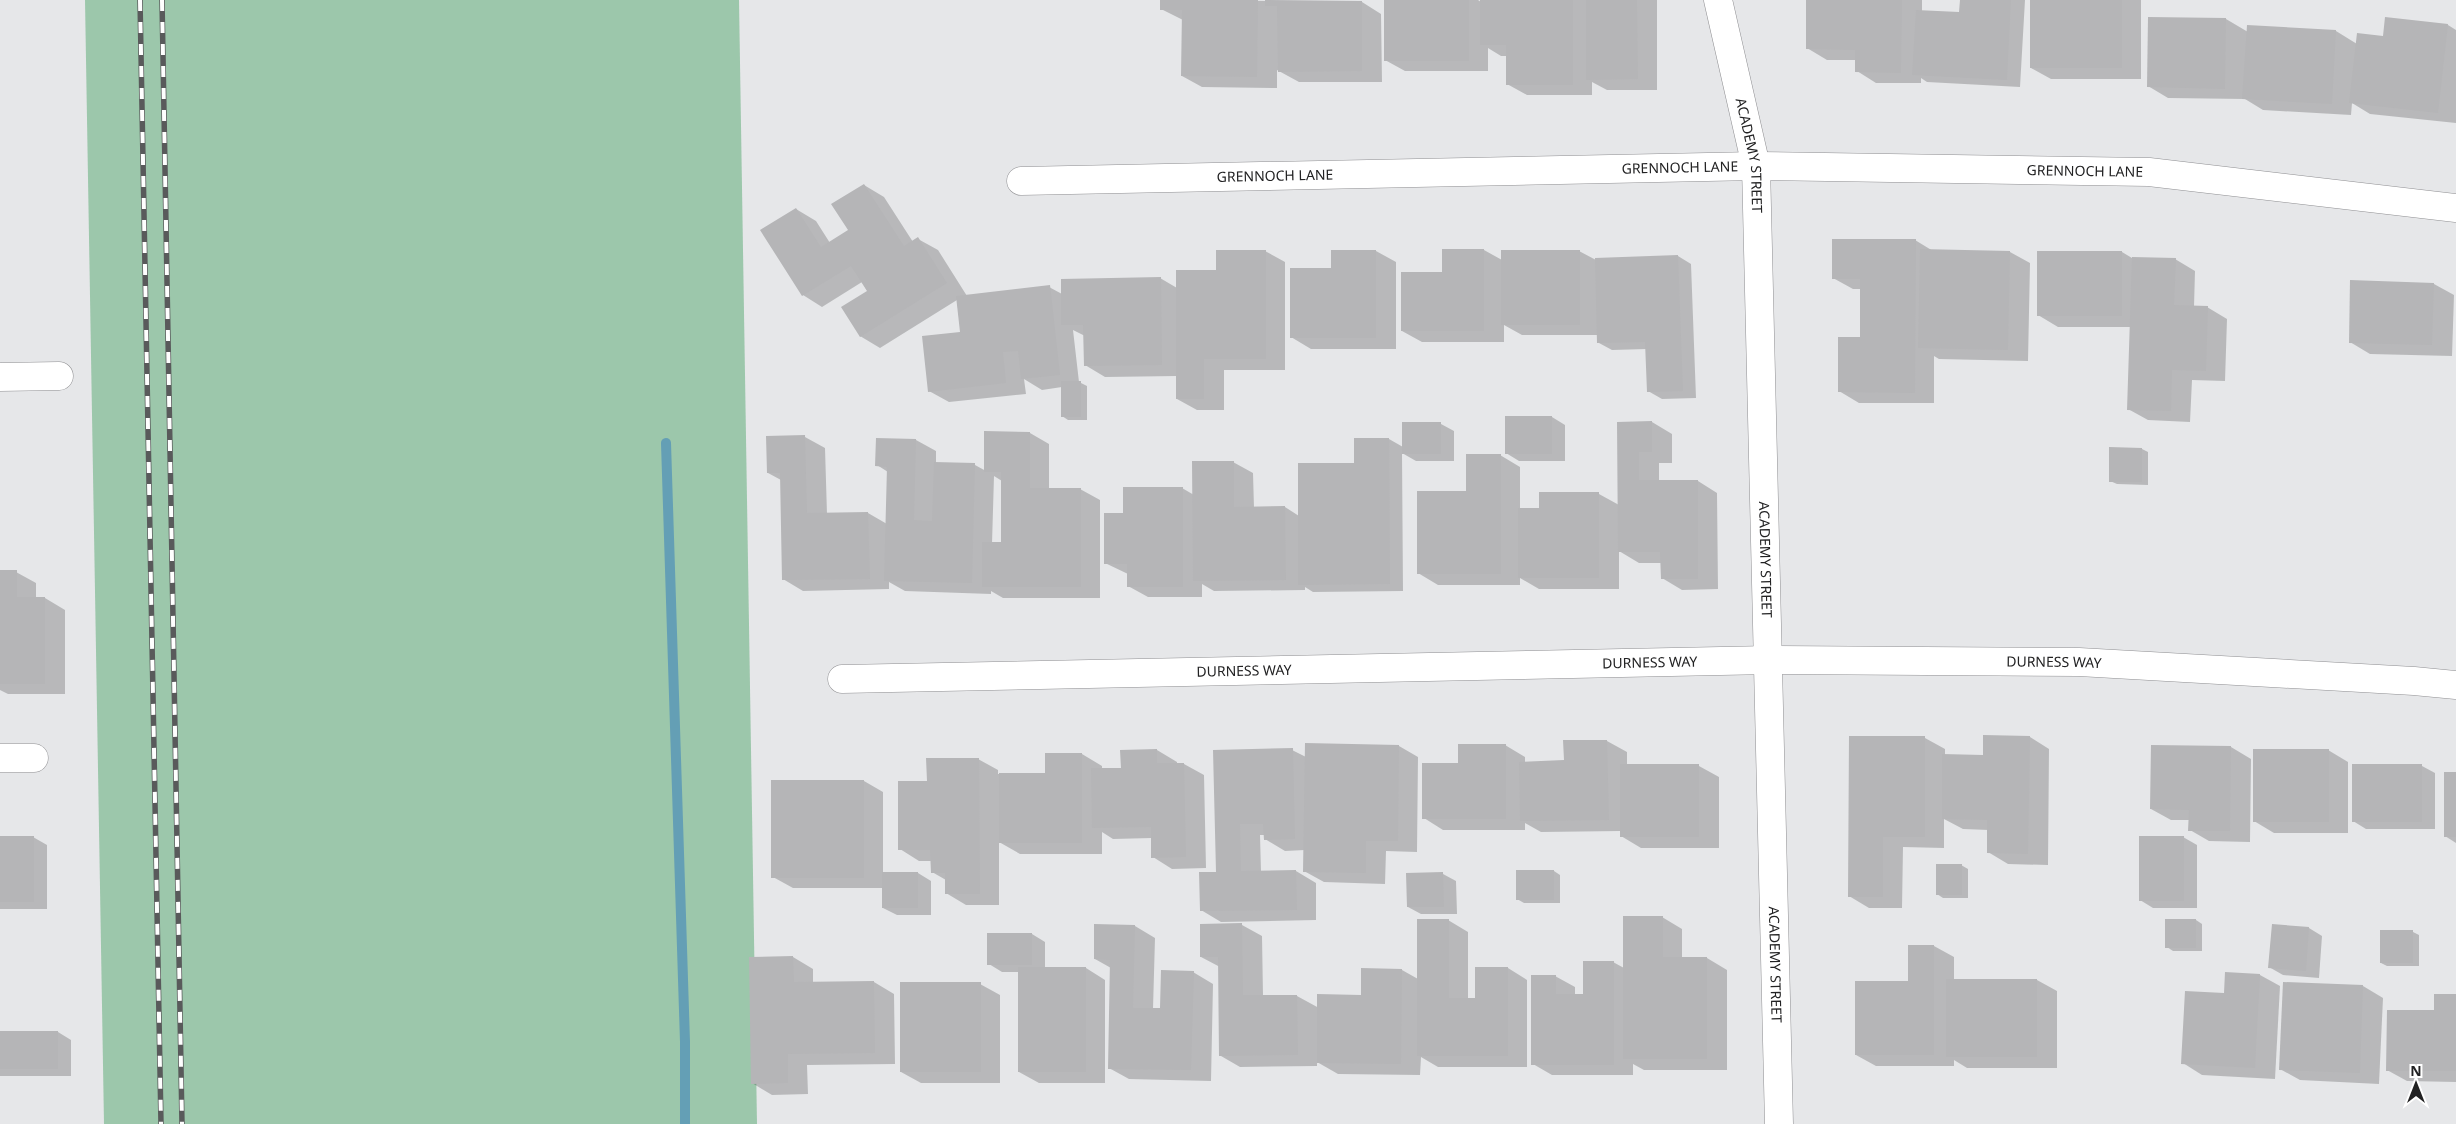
<svg xmlns="http://www.w3.org/2000/svg" width="2456" height="1124" viewBox="0 0 2456 1124" font-family="'Noto Sans',sans-serif">
<rect width="100%" height="100%" fill="#e6e7e9"/>
<polygon fill="#9cc7ab" points="85,0 739,0 757,1124 104,1124"/>
<g fill="#0003" fill-rule="evenodd">
<polygon points="1161,0 1362,2 1381,14 1382,82 1299,82 1277,70 1277,88 1202,87 1182,76 1183,20 1161,9"/>
<polygon points="1385,0 1478,0 1481,2 1481,0 1657,0 1657,90 1607,90 1592,82 1592,95 1527,95 1507,84 1507,56 1501,56 1488,48 1488,71 1405,71 1385,60"/>
<polygon points="1807,0 1922,0 1922,12 1960,14 1961,0 2025,0 2020,87 1927,82 1921,78 1921,83 1876,83 1857,71 1857,60 1827,60 1807,48"/>
<polygon points="2031,0 2141,0 2141,79 2051,79 2031,68"/>
<polygon points="2226,19 2248,32 2336,31 2357,44 2448,25 2456,30 2456,123 2370,114 2352,103 2351,115 2263,110 2245,99 2168,98 2148,86"/>
<polygon points="864,185 884,197 913,242 918,239 938,250 967,296 1049,287 1062,294 1160,278 1177,288 1265,251 1285,262 1285,370 1224,370 1224,410 1197,410 1177,399 1177,376 1105,377 1085,365 1085,336 1073,330 1079,382 1087,386 1087,420 1068,420 1062,416 1062,387 1042,390 1024,379 1026,394 949,402 929,391 961,333 957,300 880,348 860,336 868,292 862,282 822,307 803,295 796,209 816,221 830,243 850,231"/>
<polygon points="1915,240 1933,251 2010,252 2030,263 2028,361 1939,359 1934,356 1934,403 1859,403 1839,391 1861,338 1861,289 1853,289 1833,278"/>
<polygon points="1484,250 1502,260 1579,251 1596,260 1678,256 1691,264 1696,398 1662,399 1648,391 1647,349 1612,350 1599,343 1598,335 1522,335 1504,325 1504,342 1422,342 1402,331 1444,273"/>
<polygon points="1333,251 1376,251 1396,262 1396,349 1311,349 1291,337 1333,269"/>
<polygon points="2122,252 2132,258 2175,259 2195,271 2194,307 2207,307 2227,319 2225,381 2192,380 2190,422 2148,420 2128,409 2131,327 2058,327 2038,315"/>
<polygon points="2351,282 2434,284 2454,295 2452,356 2370,354 2350,342"/>
<polygon points="1552,417 1565,425 1565,461 1519,461 1506,453"/>
<polygon points="1652,422 1672,434 1672,463 1659,463 1659,481 1698,481 1717,493 1718,589 1682,590 1662,578 1662,563 1639,563 1619,551 1619,589 1539,589 1520,578 1520,585 1438,585 1418,573 1467,492 1500,455 1520,467 1520,509 1540,509 1540,494 1599,494 1619,505 1618,423"/>
<polygon points="1403,424 1441,424 1454,431 1454,461 1416,461 1402,453 1403,591 1313,592 1305,587 1305,590 1214,591 1202,584 1202,597 1148,597 1128,586 1128,574 1105,563 1124,514 1182,488 1194,495 1233,462 1253,473 1254,508 1285,507 1299,516 1356,465 1389,439 1403,447"/>
<path d="M1030,433L1049,444V489H1080L1100,500V598H1003L991,591V594L905,591L889,582V589L803,591L783,579L781,480L768,473L767,437H805L825,448L827,514L868,513L887,524L888,472L877,465L878,439L916,440L936,451V464L975,465L986,471ZM994,476L1002,481V544H992Z"/>
<polygon points="2111,448 2142,449 2148,452 2148,485 2117,484 2110,481"/>
<polygon points="0,572 16,572 36,583 36,598 45,598 65,610 65,694 8,694 0,690"/>
<polygon points="2030,737 2049,749 2048,865 2008,864 1988,852 1989,830 1963,829 1944,819 1944,848 1903,847 1902,908 1869,908 1849,896 1925,738 1945,749 1945,756 1984,756"/>
<polygon points="1565,741 1607,741 1627,752 1627,766 1699,766 1719,777 1719,848 1641,848 1621,836 1621,831 1541,832 1525,823 1525,830 1443,830 1424,818 1459,764 1505,745 1525,757 1525,763 1565,762"/>
<polygon points="1399,746 1418,757 1417,852 1386,851 1385,884 1324,882 1304,871 1305,850 1285,851 1265,839 1265,835 1260,835 1261,872 1296,871 1316,883 1316,920 1221,922 1201,910 1217,873 1214,751 1292,750 1306,757"/>
<polygon points="2152,746 2231,747 2251,759 2250,842 2209,841 2190,830 2190,820 2171,820 2151,809"/>
<polygon points="1157,750 1177,762 1177,764 1184,764 1204,775 1206,868 1172,869 1153,857 1152,838 1113,839 1102,832 1102,854 1020,854 999,842 999,905 966,905 946,893 946,880 932,872 932,861 919,861 900,849 928,783 978,759 998,770 998,774 1046,774 1082,754 1102,766 1102,769 1122,769"/>
<polygon points="2328,750 2348,762 2348,833 2274,833 2254,821"/>
<polygon points="2353,766 2422,766 2435,773 2435,829 2366,829 2353,821"/>
<polygon points="2456,773 2456,843 2445,836"/>
<polygon points="864,781 883,792 883,873 918,873 931,881 931,915 897,915 883,908 883,888 793,888 773,877"/>
<polygon points="0,837 33,837 47,845 47,909 0,909"/>
<polygon points="2183,837 2197,845 2197,908 2153,908 2140,900"/>
<polygon points="1961,865 1968,869 1968,898 1943,898 1937,894"/>
<polygon points="1517,871 1554,871 1560,875 1560,903 1524,903 1517,899"/>
<polygon points="1443,874 1456,881 1457,914 1421,914 1408,907"/>
<polygon points="1662,917 1682,929 1682,958 1707,958 1727,970 1727,1070 1644,1070 1633,1064 1633,1075 1552,1075 1533,1064 1555,976 1575,987 1575,995 1584,995 1613,962 1624,968"/>
<polygon points="1448,920 1468,932 1468,1000 1477,1000 1508,968 1527,980 1527,1067 1438,1067 1421,1057 1420,1075 1338,1074 1317,1062 1317,1066 1240,1067 1221,1056 1220,967 1201,957 1201,925 1242,925 1262,936 1263,996 1297,996 1319,1008 1362,996 1402,970 1418,979"/>
<polygon points="2196,920 2202,924 2202,951 2173,951 2167,947"/>
<polygon points="2273,925 2309,928 2322,936 2319,978 2283,975 2269,967"/>
<polygon points="1135,926 1155,938 1153,1009 1161,1010 1193,972 1213,984 1211,1081 1129,1079 1109,1068 1111,968 1095,959"/>
<polygon points="2413,932 2419,935 2419,966 2387,966 2381,963"/>
<polygon points="1032,934 1045,942 1045,968 1086,968 1105,980 1105,1083 1039,1083 1019,1072 1019,972 1002,972 989,964"/>
<polygon points="1934,946 1954,957 1954,980 2037,980 2057,991 2057,1068 1967,1068 1954,1060 1954,1066 1876,1066 1856,1055"/>
<polygon points="793,957 813,969 813,983 874,982 894,994 895,1064 807,1065 808,1094 772,1095 752,1083 751,958"/>
<polygon points="2260,975 2280,986 2275,1079 2202,1075 2183,1063 2225,995"/>
<polygon points="980,984 1000,995 1000,1083 921,1083 901,1072"/>
<polygon points="2363,986 2383,998 2379,1084 2300,1080 2280,1069"/>
<polygon points="2456,995 2456,1082 2407,1081 2387,1070 2435,1012"/>
<polygon points="0,1032 58,1032 71,1040 71,1076 0,1076"/>
</g>
<g fill="none" stroke-linecap="round" stroke-linejoin="round">
<polyline stroke="#649fb5" stroke-width="10" points="666,443 685,1042 685,1124"/>
</g>
<g fill="#b5b5b7">
<polygon points="1160,0 1258,0 1257,77 1181,76 1182,10 1160,10"/>
<polygon points="1265,0 1362,1 1362,71 1278,72 1277,6 1265,6"/>
<rect x="1384" y="0" width="85" height="61"/>
<polygon points="1480,0 1573,0 1573,85 1506,85 1506,45 1480,45"/>
<polygon points="1586,0 1637,0 1638,79 1586,80"/>
<polygon points="1806,0 1902,0 1901,73 1855,72 1855,50 1806,49"/>
<polygon points="1960,0 2011,0 2007,80 1912,75 1916,10 1959,12"/>
<rect x="2030" y="0" width="92" height="68"/>
<polygon points="2148,17 2226,18 2225,89 2147,87"/>
<polygon points="2385,17 2448,24 2438,113 2349,103 2357,33 2383,36"/>
<polygon points="2247,25 2336,30 2332,104 2242,99"/>
<polygon points="864,184 904,246 918,237 947,283 860,337 841,307 867,291 851,266 802,296 760,230 796,208 821,247 848,230 831,204"/>
<polygon points="1832,239 1916,239 1915,393 1838,392 1838,337 1860,337 1860,279 1832,279"/>
<polygon points="1442,249 1484,249 1484,331 1401,331 1401,272 1442,272"/>
<polygon points="1920,249 2010,251 2008,350 1918,348"/>
<polygon points="1216,250 1266,250 1266,359 1204,359 1204,399 1176,399 1176,270 1216,270"/>
<polygon points="1331,250 1376,250 1376,338 1290,338 1290,268 1331,268"/>
<rect x="1501" y="250" width="79" height="75"/>
<rect x="2037" y="251" width="85" height="65"/>
<polygon points="1678,255 1683,391 1647,392 1645,342 1597,343 1595,258"/>
<polygon points="2132,257 2176,258 2174,305 2208,306 2206,371 2172,370 2171,411 2127,410"/>
<polygon points="1161,277 1162,365 1084,366 1083,325 1061,325 1061,279"/>
<polygon points="2350,280 2434,283 2432,345 2349,343"/>
<polygon points="1050,285 1060,375 1021,379 1018,351 1003,352 1006,383 928,392 922,336 960,332 956,296"/>
<rect x="1061" y="381" width="20" height="36"/>
<rect x="1505" y="416" width="47" height="38"/>
<polygon points="1652,421 1652,452 1639,452 1639,480 1698,480 1698,579 1661,579 1660,552 1618,552 1617,422"/>
<rect x="1402" y="422" width="39" height="32"/>
<polygon points="984,431 1030,432 1030,488 1081,488 1081,587 982,587 982,542 1001,542 1001,472 984,472"/>
<polygon points="805,435 807,513 868,512 870,579 782,580 780,473 767,473 766,436"/>
<polygon points="876,438 916,439 914,520 932,521 934,462 975,463 972,583 884,581 887,467 875,466"/>
<polygon points="1354,438 1389,438 1390,584 1298,585 1298,463 1354,463"/>
<polygon points="2109,447 2142,448 2142,482 2109,482"/>
<polygon points="1466,454 1501,454 1501,574 1417,574 1417,491 1466,491"/>
<polygon points="1192,461 1234,461 1234,507 1285,506 1286,580 1193,581"/>
<polygon points="1123,487 1183,487 1183,587 1127,587 1127,564 1104,564 1104,513 1123,513"/>
<polygon points="1539,492 1599,492 1599,578 1518,578 1518,508 1539,508"/>
<polygon points="0,570 17,570 17,597 45,597 45,684 0,684"/>
<polygon points="1983,735 2030,736 2028,854 1987,853 1987,820 1942,819 1942,754 1983,755"/>
<polygon points="1849,736 1925,736 1925,837 1883,837 1883,897 1848,897"/>
<polygon points="1563,740 1607,740 1609,820 1520,821 1519,762 1564,760"/>
<polygon points="1305,743 1399,745 1398,841 1366,841 1366,873 1303,872"/>
<polygon points="1458,744 1506,744 1506,819 1422,819 1422,763 1458,763"/>
<polygon points="2151,745 2231,746 2230,831 2188,831 2189,810 2150,809"/>
<polygon points="1293,748 1295,839 1264,840 1263,824 1240,824 1241,871 1296,870 1297,910 1200,911 1199,872 1216,872 1213,750"/>
<polygon points="1157,749 1157,763 1184,763 1186,857 1151,858 1151,827 1092,828 1091,768 1121,768 1120,750"/>
<rect x="2253" y="749" width="76" height="73"/>
<polygon points="1045,753 1082,753 1082,843 999,843 999,773 1045,773"/>
<polygon points="926,758 979,758 980,894 945,894 945,873 931,873 930,850 898,850 898,781 927,781"/>
<rect x="1620" y="764" width="79" height="73"/>
<rect x="2352" y="764" width="70" height="58"/>
<rect x="2444" y="772" width="12" height="65"/>
<rect x="771" y="780" width="93" height="98"/>
<rect x="0" y="836" width="34" height="66"/>
<rect x="2139" y="836" width="45" height="65"/>
<rect x="1936" y="864" width="26" height="31"/>
<rect x="1516" y="870" width="38" height="30"/>
<rect x="882" y="872" width="36" height="36"/>
<polygon points="1443,872 1444,907 1407,907 1406,873"/>
<polygon points="1623,916 1663,916 1663,957 1707,957 1707,1059 1623,1059"/>
<polygon points="1417,919 1449,919 1449,998 1475,998 1475,967 1508,967 1508,1056 1417,1056"/>
<rect x="2165" y="919" width="31" height="29"/>
<polygon points="1242,923 1243,995 1297,995 1298,1055 1219,1056 1218,957 1200,957 1200,924"/>
<polygon points="1094,924 1135,925 1133,1008 1160,1008 1161,970 1194,971 1191,1070 1108,1069 1110,960 1094,959"/>
<polygon points="2272,924 2309,927 2306,971 2268,968"/>
<rect x="2380" y="930" width="33" height="33"/>
<rect x="987" y="933" width="45" height="32"/>
<polygon points="1908,945 1934,945 1934,1055 1855,1055 1855,981 1908,981"/>
<polygon points="793,956 794,982 874,981 875,1053 788,1054 788,1083 751,1084 749,957"/>
<polygon points="1583,961 1614,961 1614,1065 1531,1065 1531,975 1556,975 1556,994 1583,994"/>
<rect x="1018" y="967" width="68" height="105"/>
<polygon points="1361,968 1402,969 1401,1064 1317,1063 1317,994 1361,995"/>
<polygon points="2225,972 2260,974 2255,1068 2181,1064 2185,991 2224,993"/>
<rect x="1946" y="979" width="91" height="78"/>
<rect x="900" y="982" width="81" height="90"/>
<polygon points="2283,982 2363,985 2360,1073 2279,1070"/>
<polygon points="2434,994 2456,994 2456,1071 2386,1071 2387,1010 2434,1010"/>
<rect x="0" y="1031" width="58" height="38"/>
</g>
<g fill="none" stroke-linecap="round" stroke-linejoin="round">
<defs>
<g id="minor">
<path id="s1" d="M1718,0L1756,166L1779,1124"/>
<path id="s2" d="M1021,181L1756,166L2149,172L2456,208"/>
<polyline points="0,377 59,376"/>
<path id="s3" d="M842,679L1770,660L2079,662L2414,681L2456,685"/>
<polyline points="0,758 34,758"/>
</g>
</defs>
<use href="#minor" stroke="#8f8f92" stroke-width="29"/>
<use href="#minor" stroke="#fff" stroke-width="28"/>
<defs>
<g id="rail">
<polyline points="140,0 161,1124"/>
<polyline points="162,0 182,1124"/>
</g>
</defs>
<use href="#rail" stroke="#595a5b" stroke-width="5.5"/>
<use href="#rail" stroke="#fff" stroke-width="4" stroke-dasharray="11" stroke-linecap="butt"/>
</g>
<g text-anchor="middle" stroke-width="4" stroke-linejoin="round" paint-order="stroke">
<g font-size="14" fill="#222223" stroke="#fff">
<text dy="5" stroke="none"><textPath href="#s1" startOffset="159">ACADEMY STREET</textPath></text>
<text dy="5" stroke="none"><textPath href="#s2" startOffset="659">GRENNOCH LANE</textPath></text>
<text dy="5" stroke="none"><textPath href="#s2" startOffset="1064">GRENNOCH LANE</textPath></text>
<text dy="5" stroke="none"><textPath href="#s2" startOffset="254">GRENNOCH LANE</textPath></text>
<text dy="5" stroke="none"><textPath href="#s1" startOffset="564">ACADEMY STREET</textPath></text>
<text dy="5" stroke="none"><textPath href="#s3" startOffset="808">DURNESS WAY</textPath></text>
<text dy="5" stroke="none"><textPath href="#s3" startOffset="1212">DURNESS WAY</textPath></text>
<text dy="5" stroke="none"><textPath href="#s3" startOffset="402">DURNESS WAY</textPath></text>
<text dy="5" stroke="none"><textPath href="#s1" startOffset="969">ACADEMY STREET</textPath></text>
</g>
</g>
<g transform="translate(2416 1084)" stroke="#ffffff" stroke-width="4" paint-order="stroke">
<path d="M0-4L9 19L0 12L-9 19Z" fill="#222223"/>
<text y="-8" font-size="14" font-weight="bold" text-anchor="middle" fill="#222223">N</text>
</g>
</svg>
